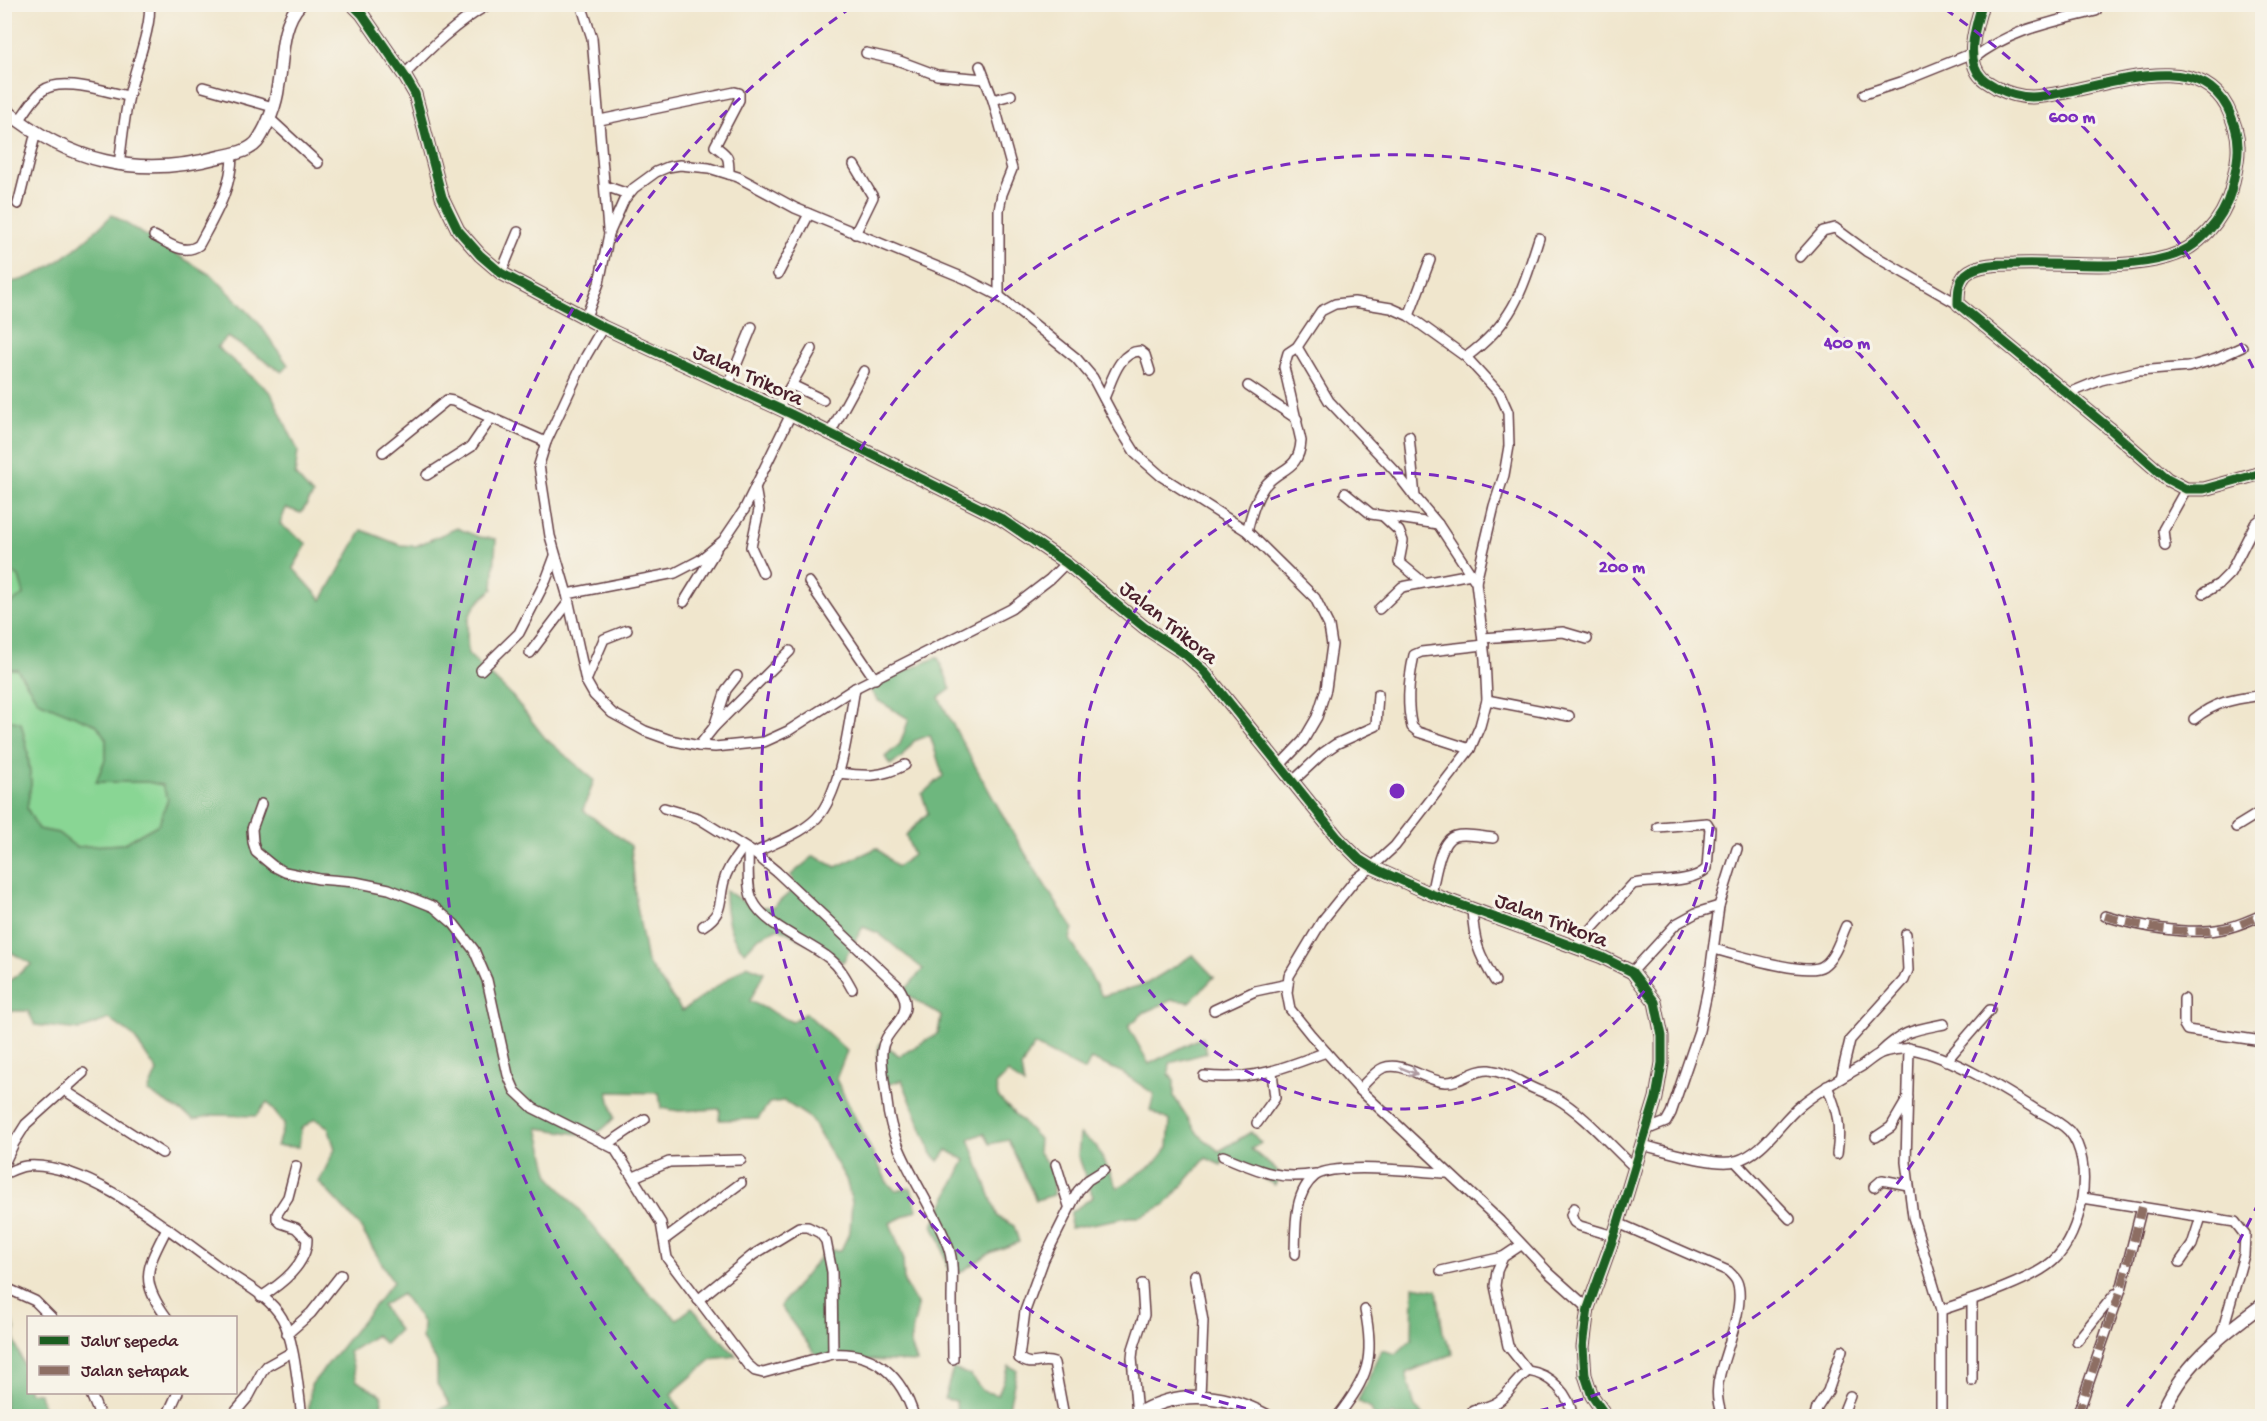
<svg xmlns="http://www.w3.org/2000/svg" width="2267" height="1421" viewBox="0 0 2267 1421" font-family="'Gochi Hand',sans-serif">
<rect width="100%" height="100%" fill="#f7f3e8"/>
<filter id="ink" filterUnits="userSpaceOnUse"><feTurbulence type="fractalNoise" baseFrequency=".0167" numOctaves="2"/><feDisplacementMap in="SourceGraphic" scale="12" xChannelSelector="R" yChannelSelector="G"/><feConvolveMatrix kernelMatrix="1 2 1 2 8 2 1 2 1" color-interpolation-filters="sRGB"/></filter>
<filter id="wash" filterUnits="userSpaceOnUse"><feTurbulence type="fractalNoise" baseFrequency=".008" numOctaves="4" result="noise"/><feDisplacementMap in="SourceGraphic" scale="24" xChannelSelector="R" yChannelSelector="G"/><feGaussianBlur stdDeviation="1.35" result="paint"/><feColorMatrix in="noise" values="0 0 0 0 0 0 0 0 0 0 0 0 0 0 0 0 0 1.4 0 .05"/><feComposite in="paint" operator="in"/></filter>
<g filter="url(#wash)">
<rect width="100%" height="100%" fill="#f0e6cd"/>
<g fill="#89d694" stroke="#6a7a60" stroke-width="1.5">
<polygon points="4,567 19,577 25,594 5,608"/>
<polygon points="5,669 17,669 38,701 97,725 106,739 106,757 96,782 148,782 162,785 168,799 159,824 123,844 76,847 58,833 38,829 27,808 31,783 27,748 21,723 5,719"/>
</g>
<g fill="#6eb77e" stroke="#5c6b54" stroke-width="1.5">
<path d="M112,215L214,277L258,322L288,365L282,372L228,337L217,347L271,393L298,451L295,475L313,495L301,513L286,508L280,524L307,544L293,568L322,600L362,530L400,545L416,546L457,528L479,537L496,539L493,589C465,611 466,621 468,654L513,697L545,738L594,780L583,810L631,846L636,901L647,962L682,1011L747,965L764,972L750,1001L792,1022L806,1013L847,1051L836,1079L887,1182L895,1190L911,1188L917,1210L890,1223L903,1257L904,1282L918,1306L910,1342L917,1362L818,1358L780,1306L826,1250H841L850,1231L852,1202L846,1179L810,1118L784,1101L769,1103L758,1119L719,1120L720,1109L679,1111L661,1108L659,1093L608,1092L614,1118L603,1129L591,1136L538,1128L550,1177L588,1220L623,1264L649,1293L677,1319L692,1308L736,1356L712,1359L671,1394L683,1416H422L450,1405L437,1384V1362L422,1339L423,1323L402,1294L382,1306L399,1330L385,1344L376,1335L349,1352L357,1381L382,1395L381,1411L370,1416H308L311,1385L393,1282L359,1225L319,1182L335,1149L328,1127L315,1119L301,1129L299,1147L277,1146L284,1124L267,1102L256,1116L214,1115L194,1119L148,1092L157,1071L133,1036L109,1019L79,1030L35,1025L28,1011H5V984L32,964L5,949L4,866L8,858H4L5,719L21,723L27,748L31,783L27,808L38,829L58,833L76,847L123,844L159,824L168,799L162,785L148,782H96L106,757V739L97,725L38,701L17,669H5V608L24,594L19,577L5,567L4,282C40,284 88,239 112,215Z"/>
<path d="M938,657L951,689L939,698C980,777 1023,855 1073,928L1070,939L1102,996L1146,984L1193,955L1214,977L1190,1002L1172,1000L1145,1012L1128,1026L1149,1064L1202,1037L1207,1053L1170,1063L1169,1074L1174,1081V1097L1198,1134L1219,1151L1251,1132L1261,1143L1251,1149L1281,1174L1275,1185L1225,1159L1221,1165L1206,1158L1165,1205L1139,1217H1129L1070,1228L1071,1212L1093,1197L1078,1155L1080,1134L1096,1146L1118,1188L1155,1163L1168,1147L1170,1121L1150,1110L1154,1094L1121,1072L1091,1059L1085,1071L1034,1045L1021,1068L1024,1085L1008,1073L996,1085L998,1097L1039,1139L1038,1151L1054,1173V1195L1036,1200L1008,1140L990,1144L984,1133L969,1139L998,1217L1014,1226L1019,1242L990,1253L956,1275L948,1270L941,1243L933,1225L965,1160L947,1150L939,1161L932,1154L902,1080L884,1086L877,1057L880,1043L900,1056L938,1033L941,1016L903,992L923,969L878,933L863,927L843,962L779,928L759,937L745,952C728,938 725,911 725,890L752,907H773L795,888L791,875L814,856L836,867L877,848L897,867L913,855L906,835L928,813L922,794L943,776L930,735L914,741L901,758L890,765L885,757L900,744L909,719L877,700L868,687Z"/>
<polygon points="1413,1286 1437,1290 1443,1333 1453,1354 1406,1373 1415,1407 1424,1416 1396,1416 1392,1414 1391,1416 1375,1416 1370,1408 1358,1401 1382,1350 1396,1354 1412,1339"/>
<polygon points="8,1307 15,1329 15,1342 24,1366 28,1363 28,1392 40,1393 45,1416 5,1416 4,1308"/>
<polygon points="1009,1366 1017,1370 1007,1416 957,1416 956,1401 944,1399 953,1369 970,1375 983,1391 998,1395"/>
</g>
</g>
<g filter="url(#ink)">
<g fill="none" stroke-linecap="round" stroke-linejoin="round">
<defs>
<g id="street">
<polyline points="581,4 592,38 608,230"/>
<polyline points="866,53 897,60 937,75 985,79"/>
<path d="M1973,59C2008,30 2053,22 2096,11"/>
<polyline points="980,66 993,100 1012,169 1002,194 999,210 999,296"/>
<path d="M404,75C430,48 456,23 489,4"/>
<polyline points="203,87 273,107"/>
<polyline points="1864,94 1901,82 1973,53"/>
<polyline points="993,100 1011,95"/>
<polyline points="269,118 318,163"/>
<path d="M600,120L735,92L739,93V100L715,146C728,156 729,155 729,174"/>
<path d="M19,121C26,111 33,99 42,91C61,76 106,92 128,96"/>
<path d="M119,165C122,142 124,118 129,96C133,73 153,25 149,4"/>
<polyline points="854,165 873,197 855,234"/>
<polyline points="605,186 628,194"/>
<polyline points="18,204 36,132"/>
<path d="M154,236C169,243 184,256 199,245C215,215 232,188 232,154"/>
<polyline points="1800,257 1823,231 1835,228 1866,251 1958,304"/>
<polyline points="501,273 518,232"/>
<polyline points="778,274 809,214"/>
<polyline points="1409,316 1430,260"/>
<polyline points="586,317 599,283 609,234 624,200 634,188 656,172 668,167 680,165 709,168 738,177 795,208 964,278 999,296 1076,358 1093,378 1119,427 1136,454 1161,476 1247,531 1315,598 1329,626 1332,645 1326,689 1317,717 1303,741 1280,765"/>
<polyline points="603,327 586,356 546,442 539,465 550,536 567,594 586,681 594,695 612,713 645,731 670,740 699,746 715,747 764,742 788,731 855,688 1011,609 1050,579 1066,563"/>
<polyline points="1297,347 1329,401 1395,471 1415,497 1438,524 1476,582"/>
<path d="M1466,357C1514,322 1522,291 1539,238"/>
<polyline points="728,385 752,327"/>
<polyline points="792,385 823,400"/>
<polyline points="1248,386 1297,419"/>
<polyline points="2067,394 2101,380 2139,371 2188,367 2216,359 2242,347"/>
<path d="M1104,398C1112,381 1118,352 1140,351L1145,355L1150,371"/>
<polyline points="778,408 812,349"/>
<polyline points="830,433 864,371"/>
<polyline points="1409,436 1415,497"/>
<polyline points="383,452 447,400 453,401 546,442"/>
<polyline points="427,475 471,447 491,418"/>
<polyline points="755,487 759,510 751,547 763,573"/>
<polyline points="1345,493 1371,514 1438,524"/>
<polyline points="1383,516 1399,531 1403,541 1399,562 1423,582"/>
<path d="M1247,531C1251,516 1255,500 1264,487C1279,467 1299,472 1301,441L1284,367L1288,353L1297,347L1321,311L1335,304L1354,302L1391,308L1409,316L1466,357L1500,394L1508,412L1509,446L1504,475L1494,506L1476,582L1485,659L1487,700L1480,726L1470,749L1395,846L1372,867L1355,880L1322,921L1289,976L1287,993L1290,1009L1311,1035L1359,1089L1500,1221L1549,1273L1588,1308"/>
<polyline points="2165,546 2163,530 2186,489"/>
<polyline points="809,582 875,679"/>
<polyline points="2204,593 2219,584 2230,573 2255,524 2262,518"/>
<polyline points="567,594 675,573 700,560 723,541 744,510 791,414"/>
<polyline points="684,602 716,550"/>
<polyline points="1379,609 1402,587 1471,574"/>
<polyline points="1483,638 1563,632 1587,639"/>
<polyline points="530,653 568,603"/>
<polyline points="481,670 519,633 546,580 555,556"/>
<polyline points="586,681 604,639 627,630"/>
<polyline points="1487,700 1569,716"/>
<path d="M2194,719C2216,701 2235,699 2262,695"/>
<polyline points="714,727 726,690 737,676"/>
<polyline points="699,746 714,727 790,651"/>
<path d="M1470,749L1418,732L1412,727C1406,704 1409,678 1414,655L1421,652L1484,645"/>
<path d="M838,773C865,776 880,778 905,765"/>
<polyline points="1293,781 1323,753 1336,744 1376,726 1378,694"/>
<path d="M261,804L252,829L253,842L256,852L273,866L285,872L319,879L355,882L389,889L434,907L454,924L474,950L487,980L508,1075L515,1091L533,1108L615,1149L661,1223L667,1258L747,1364L755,1371L763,1373L833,1354C876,1351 902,1377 914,1416"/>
<path d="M664,808L698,818L754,853L777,872L898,986C920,1017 885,1025 882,1051C881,1067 885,1086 887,1102C892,1157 931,1198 949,1249C954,1264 952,1283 952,1299C952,1319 953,1339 953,1359"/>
<polyline points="2236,827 2262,811"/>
<path d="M748,850C749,865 746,888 753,901C765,926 809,942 830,959C840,967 846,978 852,989"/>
<path d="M754,853C775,842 806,833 821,813C842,784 849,724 855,688"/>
<path d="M1431,894C1435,879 1439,840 1455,836C1466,833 1482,837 1493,838"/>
<path d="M1472,909C1474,942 1478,953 1495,981"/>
<path d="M2105,916C2138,926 2188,936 2222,929C2236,927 2250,920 2262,915"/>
<path d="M703,926C725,912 718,902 724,881C727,868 736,858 743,848"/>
<path d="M1575,947L1633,884C1652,880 1694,884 1707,868L1710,828L1707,823L1658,827"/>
<path d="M1714,949C1734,954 1807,977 1823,966C1835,958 1840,939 1846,926"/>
<polyline points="1632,972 1676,924 1696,913 1719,906"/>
<polyline points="2184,999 2184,1025 2187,1030 2262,1041"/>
<polyline points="1214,1010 1255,991 1288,984"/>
<polyline points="1909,1048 1906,1162 1913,1217 1941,1310 1941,1416"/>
<path d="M1880,1053C1902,1031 1914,1030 1944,1024"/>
<polyline points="1946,1061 1990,1010"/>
<path d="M1204,1076C1253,1081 1281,1069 1326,1052"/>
<polyline points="1841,1078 1850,1040 1904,980 1908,970 1906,934"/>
<path d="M1827,1086C1838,1112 1841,1126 1837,1154"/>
<path d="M1359,1089C1366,1083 1375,1071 1383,1068C1402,1060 1425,1081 1445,1082C1461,1083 1473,1069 1489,1070C1507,1072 1519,1082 1535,1089C1542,1092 1549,1094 1556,1098C1583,1113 1612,1147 1635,1168"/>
<polyline points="64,1090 162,1153"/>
<polyline points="1257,1123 1275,1098 1272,1072"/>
<polyline points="1646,1130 1666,1122 1671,1113 1699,1031 1708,988 1719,906 1737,849"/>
<polyline points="1876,1137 1891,1127 1908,1098"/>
<polyline points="608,1144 645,1119"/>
<path d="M1642,1145C1663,1150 1716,1167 1736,1161C1764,1153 1779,1123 1801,1105C1819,1090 1841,1078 1862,1066C1868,1062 1874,1056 1881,1053C1888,1050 1904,1048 1912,1049C1953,1057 2003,1089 2038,1111C2048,1116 2061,1123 2069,1131C2096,1162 2082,1235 2053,1261C2031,1281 1971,1300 1941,1310"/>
<path d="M1223,1156C1258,1170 1278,1181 1316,1174"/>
<polyline points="1735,1161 1790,1219"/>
<polyline points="4,1164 14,1143 26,1124 83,1073"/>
<polyline points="1056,1164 1069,1206"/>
<path d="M4,1174C11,1171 18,1167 26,1166C86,1160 171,1232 218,1266C238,1281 269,1295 282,1318C295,1341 298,1390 302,1416"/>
<polyline points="634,1177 669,1162 741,1160"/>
<polyline points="1874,1187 1882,1180 1908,1185"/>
<polyline points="2083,1198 2235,1222 2245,1235 2244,1255 2221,1336"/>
<polyline points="1574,1208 1571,1215 1574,1222 1580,1226 1614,1236"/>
<path d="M1618,1223L1728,1271C1731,1274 1735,1277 1737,1282C1746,1304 1725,1352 1720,1374C1716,1388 1717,1403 1722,1416"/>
<path d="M167,1228C147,1268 138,1279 167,1318"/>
<polyline points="664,1240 741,1183"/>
<path d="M1521,1245L1503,1257L1497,1271L1495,1286L1508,1346L1528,1371C1550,1374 1570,1394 1572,1416"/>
<path d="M1295,1254C1296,1229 1293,1193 1315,1176C1333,1162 1421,1172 1447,1173"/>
<polyline points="2180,1262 2192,1245 2201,1217"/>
<polyline points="1441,1271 1503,1257"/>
<polyline points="1195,1275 1203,1321 1200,1397"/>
<polyline points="4,1287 35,1301 52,1318"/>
<path d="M261,1297C281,1284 307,1265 307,1239L296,1228L281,1223L277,1219V1214L288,1197L296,1166"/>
<polyline points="698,1300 753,1255 799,1227 808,1227 820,1233 826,1241 832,1272 833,1354"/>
<polyline points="1972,1300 1972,1381"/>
<polyline points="287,1334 311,1313 341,1275"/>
<polyline points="2077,1341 2115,1294"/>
<polyline points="90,1392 100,1416"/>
<path d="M1473,1410C1511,1403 1503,1391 1528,1371"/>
<polyline points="1137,1415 1132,1358 1133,1349 1144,1315 1142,1284"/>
<polyline points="167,1416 178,1392"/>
<polyline points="232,1416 249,1396 262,1372 267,1366 292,1352"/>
<path d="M1064,1416L1054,1363C1040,1357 1034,1369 1019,1358L1025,1311L1044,1259L1078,1191L1088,1180L1104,1170"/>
<path d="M1338,1416C1368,1377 1375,1359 1365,1310"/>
<polyline points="1815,1416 1817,1408 1828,1391 1842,1350"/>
<polyline points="1842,1416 1850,1396"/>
<polyline points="2077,1416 2122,1286 2142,1207"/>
</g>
<g id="secondary">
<polyline points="352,4 362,14 404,75 415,94 442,197 458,230 480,255 501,273 603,327 791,414 1000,518 1066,563 1144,627 1185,654 1203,670 1338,838 1359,859 1372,867 1431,894 1602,957 1632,972 1655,1002 1662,1036 1662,1063 1656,1098 1614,1236 1588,1308 1583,1347 1585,1375 1592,1396 1606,1416"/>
<path d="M1982,4C1976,25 1964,60 1982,78C1986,82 1993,85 1997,88C2007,93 2021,97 2032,97C2087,95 2192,42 2227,107C2233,119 2238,133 2238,146C2239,161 2234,176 2231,191C2223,220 2198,249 2168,257C2119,271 2064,262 2014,264C1999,264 1977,264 1966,274C1958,282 1958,293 1958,304L2109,428L2167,479L2186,489H2204L2262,473"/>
<path d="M4,109C69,162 137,179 219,157C232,154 251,152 259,139C268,125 276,104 278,87C283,61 280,25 300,4"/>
<path d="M1134,1416C1178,1388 1223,1393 1267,1416"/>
<path d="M2161,1416C2180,1367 2221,1335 2262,1305"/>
</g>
</defs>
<use href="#street" stroke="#633d43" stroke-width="12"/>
<use href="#secondary" stroke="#633d43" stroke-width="15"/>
<use href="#street" stroke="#fff" stroke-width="9"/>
<use href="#secondary" stroke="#fff" stroke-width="12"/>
<g stroke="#8d6e63" stroke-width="8" stroke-dasharray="15 8" stroke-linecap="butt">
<path d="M2105,916C2138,926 2188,936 2222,929C2236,927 2250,920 2262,915"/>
<polyline points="2077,1416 2122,1286 2142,1207"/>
</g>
<defs>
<g id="cycleway">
<polyline points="352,4 362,14 404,75 415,94 442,197 458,230 480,255 501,273 603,327 791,414 1000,518 1066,563 1144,627 1185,654 1203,670 1338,838 1359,859 1372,867 1431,894 1602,957 1632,972 1655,1002 1662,1036 1662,1063 1656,1098 1614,1236 1588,1308 1583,1347 1585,1375 1592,1396 1606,1416"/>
<path d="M1982,4C1976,25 1964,60 1982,78C1986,82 1993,85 1997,88C2007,93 2021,97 2032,97C2087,95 2192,42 2227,107C2233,119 2238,133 2238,146C2239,161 2234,176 2231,191C2223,220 2198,249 2168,257C2119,271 2064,262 2014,264C1999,264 1977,264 1966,274C1958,282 1958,293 1958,304L2109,428L2167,479L2186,489H2204L2262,473"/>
</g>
</defs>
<use href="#cycleway" stroke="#f7f3e8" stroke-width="13"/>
<use href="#cycleway" stroke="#1b5e20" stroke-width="9"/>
</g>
<defs><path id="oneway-shaft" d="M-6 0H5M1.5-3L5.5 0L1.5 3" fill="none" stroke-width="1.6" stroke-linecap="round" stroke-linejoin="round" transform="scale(1.5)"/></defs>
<use stroke="#ae9aa0" href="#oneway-shaft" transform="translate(1409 1071) rotate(22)"/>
</g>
<g fill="none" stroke="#7b2cbf" stroke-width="3" stroke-dasharray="10 8">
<circle cx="1397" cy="791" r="318"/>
<path d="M1281 1416A636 636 0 1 1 1513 1416"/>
<path d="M2259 1202A955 955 0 0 1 2123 1411M671 1411A955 955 0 0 1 849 9M1945 9A955 955 0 0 1 2259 380"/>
</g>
<g text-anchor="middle" stroke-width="6" stroke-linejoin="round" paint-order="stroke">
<g font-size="22" fill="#4a1f2b" stroke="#f7f3e8">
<text transform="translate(749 373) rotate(25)" y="8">Jalan Trikora</text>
<text transform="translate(1170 621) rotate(39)" y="8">Jalan Trikora</text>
<text transform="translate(1552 918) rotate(21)" y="8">Jalan Trikora</text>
</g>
</g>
<circle cx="1397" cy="791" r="9" fill="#7b2cbf" stroke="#f7f3e8" stroke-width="3"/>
<g font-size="18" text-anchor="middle" font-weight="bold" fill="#7b2cbf" stroke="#f7f3e8" stroke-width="6" stroke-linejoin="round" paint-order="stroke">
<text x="2072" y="122">600 m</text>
<text x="1847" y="348">400 m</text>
<text x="1622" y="572">200 m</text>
</g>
<rect width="2267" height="1421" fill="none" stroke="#f7f3e8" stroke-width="24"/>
<rect x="27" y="1316" width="210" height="78" fill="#f7f3e8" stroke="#b29e9c" stroke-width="1.5"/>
<rect x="39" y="1336" width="30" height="9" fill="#1b5e20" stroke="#b29e9c" stroke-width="1.5"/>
<text x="81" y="1346" font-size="18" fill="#4a1f2b">Jalur sepeda</text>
<rect x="39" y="1366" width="30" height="9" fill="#8d6e63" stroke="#b29e9c" stroke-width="1.5"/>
<text x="81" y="1376" font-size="18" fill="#4a1f2b">Jalan setapak</text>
</svg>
